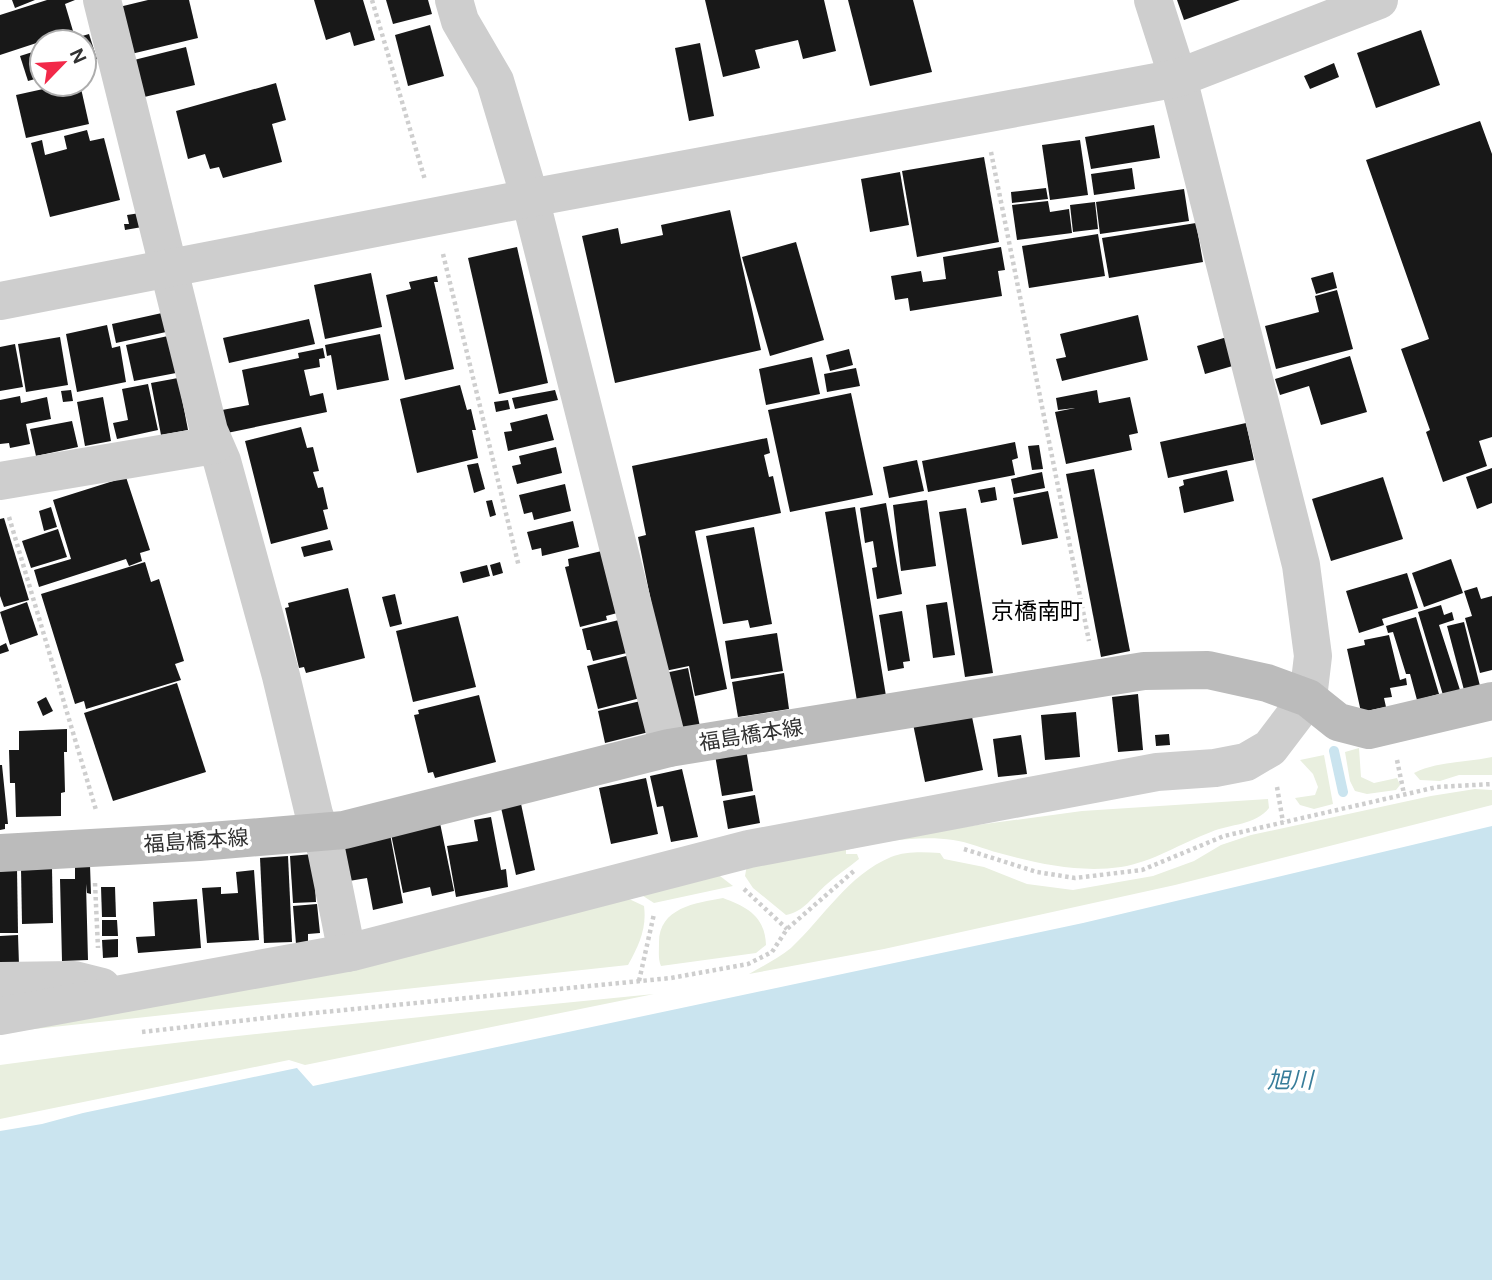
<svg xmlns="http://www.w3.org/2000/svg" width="1492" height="1280" viewBox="0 0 1492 1280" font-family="'DM Sans','Noto Sans JP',sans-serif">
<rect width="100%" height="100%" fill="#fff"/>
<g fill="#e9efdf">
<polygon points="1359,748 1361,777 1374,783 1397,778 1400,785 1396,790 1367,794 1355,791 1350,781 1345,752"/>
<polygon points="1324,755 1333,804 1314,809 1300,805 1295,798 1315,795 1318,787 1313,774 1300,760"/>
<path d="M1492,757V775H1459L1440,781L1420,780L1414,773C1438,761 1465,763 1492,757Z"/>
<path d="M1475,789L1492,790V805L1175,885L884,949L749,974C763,966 779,958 791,948C824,917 848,875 891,857C906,851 924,852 940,853L944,859L984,867L1027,884L1073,890L1153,876L1194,861L1221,845L1251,835L1431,796Z"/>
<path d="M1268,799L1269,808C1256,825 1230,824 1211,832C1181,843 1153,862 1121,867C1080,873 1038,864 999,853C984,849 968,842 953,840C919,835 879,842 846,850V854H857L859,859C848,868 837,875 827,884C813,896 804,912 786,915L753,888L745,876L747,865L874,839L1082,811Z"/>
<polygon points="716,873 733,886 654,903 640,894"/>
<path d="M627,898L644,906C647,928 639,945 628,965L16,1031Z"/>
<path d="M723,898C747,907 765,916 766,945L756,953L661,966C658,959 659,952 659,944C658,908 695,903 723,898Z"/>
<path d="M654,994L305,1065L289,1060L0,1119V1065C217,1035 436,1016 654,994Z"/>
</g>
<polygon fill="#cae4ef" points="1492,826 1492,1280 0,1280 0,1131 42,1124 83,1113 297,1068 313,1086 1083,923"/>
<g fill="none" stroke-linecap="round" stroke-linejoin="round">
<polyline stroke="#cae4ef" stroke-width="10" points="1334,751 1343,792"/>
</g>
<g fill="#181818">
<polygon points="12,0 35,0 15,8"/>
<polygon points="47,0 75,0 65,4 73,31 0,55 0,15"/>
<polygon points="148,0 189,0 198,38 131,54 119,7"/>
<polygon points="314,0 363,0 375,40 354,46 350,32 326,40"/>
<polygon points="386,0 428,0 432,14 393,24"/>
<polygon points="705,0 824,0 836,51 803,59 798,40 755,50 760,68 723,77"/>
<polygon points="848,0 913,0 932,72 870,86"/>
<polygon points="1177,0 1240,0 1184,20"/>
<polygon points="430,25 444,76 408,86 395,35"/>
<polygon points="1421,30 1440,85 1376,108 1357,53"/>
<polygon points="89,34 97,59 84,63 84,42 65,41"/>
<polygon points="700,43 714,116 689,121 675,48"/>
<polygon points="186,47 195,85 140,98 130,61"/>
<polygon points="42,49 42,77 28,81 20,56"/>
<polygon points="1334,63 1339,77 1310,89 1304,76"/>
<polygon points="276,83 286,120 272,124 282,162 223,178 219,167 210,169 205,154 188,159 176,111"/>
<polygon points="66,84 80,84 89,124 26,138 16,95"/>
<polygon points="1480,121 1492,154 1492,437 1479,441 1487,466 1443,482 1426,432 1430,430 1401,349 1429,339 1366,160"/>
<polygon points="1154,125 1160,158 1091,169 1085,137"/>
<polygon points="87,130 90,141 104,138 120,200 50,217 31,143 42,140 45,155 67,149 64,136"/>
<polygon points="1080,140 1088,195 1050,200 1042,145"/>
<polygon points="984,157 999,242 917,257 902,171"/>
<polygon points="1132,168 1135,189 1094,195 1091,174"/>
<polygon points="900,172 909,225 870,232 861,179"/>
<polygon points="1046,188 1048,199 1012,203 1011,192"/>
<polygon points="1184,189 1189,221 1100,234 1096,202"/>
<polygon points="1048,201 1050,212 1069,209 1072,233 1017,240 1012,205"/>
<polygon points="1095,202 1098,229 1073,232 1070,205"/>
<polygon points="730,210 761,350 615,383 582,236 618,228 621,244 663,235 661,225"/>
<polygon points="140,213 142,227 125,230 124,224 129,224 127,215"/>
<polygon points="1196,223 1203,262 1109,278 1102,238"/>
<polygon points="1098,234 1105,276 1029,288 1022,246"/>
<polygon points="796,242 824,340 770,356 742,257"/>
<polygon points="517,247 548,383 499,394 468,258"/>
<polygon points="1001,247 1005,270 998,271 1002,296 910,311 908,298 895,300 891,276 921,271 923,282 946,279 943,257"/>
<polygon points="1333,272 1337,288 1316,294 1311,278"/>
<polygon points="371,273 382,327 325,339 314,285"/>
<polygon points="437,276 438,282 434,282 454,369 405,380 386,295 411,289 409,282"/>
<polygon points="1337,290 1353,349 1276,369 1265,326 1319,312 1315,296"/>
<polygon points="162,313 166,332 116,343 112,324"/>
<polygon points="1138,315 1148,360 1062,381 1056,359 1066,357 1060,334"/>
<polygon points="309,319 315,344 229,363 223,338"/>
<polygon points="107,325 112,348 120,346 126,382 77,392 66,334"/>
<polygon points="380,334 389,380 337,390 331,355 327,356 325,345"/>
<polygon points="168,336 176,373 134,381 126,345"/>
<polygon points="60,337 68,385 26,392 18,344"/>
<polygon points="1227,337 1236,365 1205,374 1197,346"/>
<polygon points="15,344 23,387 0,391 0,347"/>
<polygon points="323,348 325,358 319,359 320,367 304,370 310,396 323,393 327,412 227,433 222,410 249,405 242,370 299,358 298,353"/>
<polygon points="849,349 853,365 830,371 826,355"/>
<polygon points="1350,356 1367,412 1321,425 1309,386 1280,395 1275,379"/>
<polygon points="812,357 820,394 766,405 759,369"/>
<polygon points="856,368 860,386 827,392 824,374"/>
<polygon points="178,378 188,430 161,435 151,383"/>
<polygon points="148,384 158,430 117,439 113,423 128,420 122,389"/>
<polygon points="460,385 467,410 471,409 476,430 472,430 478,458 417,473 400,399"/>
<polygon points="71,390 73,401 63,402 61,391"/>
<polygon points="555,390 558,400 515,409 512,398"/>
<polygon points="1097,390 1099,403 1130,397 1138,433 1129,435 1132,450 1066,464 1055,412 1075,408 1058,410 1056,398"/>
<polygon points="851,393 873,495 790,512 768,410"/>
<polygon points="20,396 21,403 47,397 51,419 26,424 30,444 10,448 9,443 0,444 0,400"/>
<polygon points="103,397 111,441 85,446 77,402"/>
<polygon points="508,400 510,409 496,412 494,402"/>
<polygon points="547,414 554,440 508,451 504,432 512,431 510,423"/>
<polygon points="72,421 78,447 36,456 30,429"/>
<polygon points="1246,423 1254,460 1168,478 1160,442"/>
<polygon points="301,427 307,448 313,447 319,471 313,472 318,488 323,487 328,509 323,510 328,529 271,544 245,441"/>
<polygon points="767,438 770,453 764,455 769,477 773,476 781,513 695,531 727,689 695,696 689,666 665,671 638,537 646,535 632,466"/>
<polygon points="1015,442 1018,458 1012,460 1015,475 928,492 922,461"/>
<polygon points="1039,445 1043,469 1032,470 1028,446"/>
<polygon points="556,447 562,473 517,484 512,466 521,464 519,456"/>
<polygon points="917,460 924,491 889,498 883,467"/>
<polygon points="478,463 485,489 474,493 467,465"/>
<polygon points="1492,468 1492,503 1477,509 1466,477"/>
<polygon points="1094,469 1130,651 1101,657 1066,474"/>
<polygon points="1227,470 1234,501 1184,513 1179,487 1184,485 1183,480"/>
<polygon points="1042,472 1045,488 1014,494 1011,479"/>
<polygon points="126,477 150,550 140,553 142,561 129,566 126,559 39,587 34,570 71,559 53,500"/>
<polygon points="1383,477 1403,539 1331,561 1312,499"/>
<polygon points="565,484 571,511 534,520 532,512 524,514 519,495"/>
<polygon points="995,487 997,500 981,503 978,490"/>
<polygon points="1048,491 1058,538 1022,545 1013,498"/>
<polygon points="492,500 496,515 490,517 486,501"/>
<polygon points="927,500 936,566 901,571 893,505"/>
<polygon points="886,503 902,594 877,599 872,568 877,567 873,541 865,543 860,508"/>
<polygon points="51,507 57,527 44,531 39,511"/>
<polygon points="855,507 886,696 857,701 825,512"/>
<polygon points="966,508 993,673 965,677 939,512"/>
<polygon points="4,518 29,600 4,607 0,596 0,519"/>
<polygon points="573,521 579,547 542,556 541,548 532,550 527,532"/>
<polygon points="754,527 772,624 750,628 748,620 723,624 706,536"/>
<polygon points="58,529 67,557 31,568 22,541"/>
<polygon points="330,540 333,550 304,557 301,547"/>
<polygon points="606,550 621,612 606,616 607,620 580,627 565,567 569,566 568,559"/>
<polygon points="1451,559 1463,593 1424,607 1412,573"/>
<polygon points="145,562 151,582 159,579 184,661 175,664 181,680 86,709 84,701 75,704 41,594"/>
<polygon points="500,562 503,573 493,576 490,565"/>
<polygon points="487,565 490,576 463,583 460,572"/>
<polygon points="1407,573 1418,608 1382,619 1384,625 1359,633 1346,591"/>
<polygon points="1477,587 1481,599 1492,596 1492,670 1480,673 1465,618 1472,616 1464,591"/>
<polygon points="348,588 365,658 306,673 304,667 299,668 285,608 289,607 288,603"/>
<polygon points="395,594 402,624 390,627 382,597"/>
<polygon points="27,602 38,635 10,645 0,612"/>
<polygon points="947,602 955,655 933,658 926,605"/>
<polygon points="1441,605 1444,615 1452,612 1454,620 1439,625 1460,690 1443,695 1418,612"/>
<polygon points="902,611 910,661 903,662 904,668 888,671 879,615"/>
<polygon points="458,616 476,687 413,702 396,631"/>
<polygon points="1416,617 1439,694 1417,700 1410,674 1406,674 1393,632 1388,633 1386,626"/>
<polygon points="623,619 631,652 593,661 590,650 587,650 582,629"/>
<polygon points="1464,622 1480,686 1464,690 1447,626"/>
<polygon points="777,633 783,671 731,679 725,641"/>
<polygon points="1389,635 1400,680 1406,678 1407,685 1390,688 1392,697 1384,698 1386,707 1361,712 1347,649 1365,645 1364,640"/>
<polygon points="6,643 9,651 0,654 0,646"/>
<polygon points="634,654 644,697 598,709 587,666"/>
<polygon points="688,668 700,727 677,732 665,673"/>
<polygon points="784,673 789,709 738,717 732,682"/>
<polygon points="177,683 206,772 113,801 84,713"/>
<polygon points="1138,694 1143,750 1118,752 1112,697"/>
<polygon points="479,695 496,762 435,778 433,772 428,773 414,715 419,714 418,710"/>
<polygon points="46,697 53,711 43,716 37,702"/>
<polygon points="645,700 653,731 605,743 598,711"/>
<polygon points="971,712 983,770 925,782 913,724"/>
<polygon points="1076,712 1080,757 1045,760 1041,715"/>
<polygon points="67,729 67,752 64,752 65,792 61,793 61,816 16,817 15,783 10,783 9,750 19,750 19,731"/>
<polygon points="1169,734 1170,745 1156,746 1155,735"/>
<polygon points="1021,735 1027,774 998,777 993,739"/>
<polygon points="746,749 753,791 722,796 715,755"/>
<polygon points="0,765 2,765 8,824 5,824 5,829 0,830"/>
<polygon points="682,769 698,837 671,842 663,806 657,807 650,776"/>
<polygon points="646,778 658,834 611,844 599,788"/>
<polygon points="755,795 760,823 728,829 723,801"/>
<polygon points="520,799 535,870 516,875 500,803"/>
<polygon points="491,817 501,870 506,869 508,887 456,897 447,846 478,841 474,820"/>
<polygon points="440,823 454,891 432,896 430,887 403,893 391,834"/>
<polygon points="390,834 403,903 373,910 367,878 349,881 341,844"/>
<polygon points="313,854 316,902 293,903 290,856"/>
<polygon points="288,856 292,942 264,943 260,858"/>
<polygon points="75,865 90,865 91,894 87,893 86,884 88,960 62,961 60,879 75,879"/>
<polygon points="0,868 17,868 18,933 0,933"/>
<polygon points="21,868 52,868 53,923 22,924"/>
<polygon points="254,870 259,940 207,943 202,888 221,887 221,894 238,893 236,872"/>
<polygon points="101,887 115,887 116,917 102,917"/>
<polygon points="197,899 201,948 138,953 136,937 155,936 153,902"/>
<polygon points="317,904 320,933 308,934 308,943 296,944 293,906"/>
<polygon points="102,920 117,920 118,936 102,936"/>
<polygon points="18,935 19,965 0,965 0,936"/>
<polygon points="118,939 118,957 103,958 102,940"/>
</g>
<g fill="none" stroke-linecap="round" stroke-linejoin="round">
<g stroke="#cecece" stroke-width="4.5" stroke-dasharray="3.5 3.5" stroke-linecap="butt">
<polyline points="372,0 425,180"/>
<polyline points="991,152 1089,641"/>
<polyline points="443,254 519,567"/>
<polyline points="9,517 96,810"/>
<polyline points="1397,760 1404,794"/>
<polyline points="1277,787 1283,822"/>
<polyline points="964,849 1037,872 1075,878 1142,870 1224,836 1437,787 1492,784"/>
<polyline points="95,883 98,948"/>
<polyline points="744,889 787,929"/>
<polyline points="639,981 654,914"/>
<polyline points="142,1032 283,1016 671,978 748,964 772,952 787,929 855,870"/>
</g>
<g stroke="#cecece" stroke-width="38">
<polyline points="102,0 209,431 222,461 281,676 314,814 326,849 347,953"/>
<polyline points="454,0 460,21 495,81 530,198 669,748"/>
<polyline points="0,481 214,445"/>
<polyline points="0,981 74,980 102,987"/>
<polyline points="0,1016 352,952 749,849 1157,772 1215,768 1246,762 1270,748 1308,698 1313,656 1301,565 1178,78 1153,0"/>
</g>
<polyline stroke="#cecece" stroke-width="38" points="0,301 530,198 1178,78 1379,0"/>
<polyline stroke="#bbb" stroke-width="38" points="0,853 199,842 344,830 669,748 1144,671 1208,670 1267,683 1308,698 1338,722 1369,730 1492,701"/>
</g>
<g text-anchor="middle" stroke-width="7" stroke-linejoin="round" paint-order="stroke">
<g font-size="21" fill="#313131" stroke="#fff">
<text transform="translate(751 735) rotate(-9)" y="7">福島橋本線</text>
<text transform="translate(196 841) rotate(-4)" y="7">福島橋本線</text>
</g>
<g font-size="23" fill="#000" stroke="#fff">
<text x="1037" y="619">京橋南町</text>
</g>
<g font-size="23" font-style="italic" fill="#387d9a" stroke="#fff">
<text x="1290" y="1088">旭川</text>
</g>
</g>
<g transform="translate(63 63) rotate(65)"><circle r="33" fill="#ffffff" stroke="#adadad" stroke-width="2"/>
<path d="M0-5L12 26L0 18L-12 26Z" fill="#f22949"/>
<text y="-10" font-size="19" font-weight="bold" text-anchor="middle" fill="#313131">N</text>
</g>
</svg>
